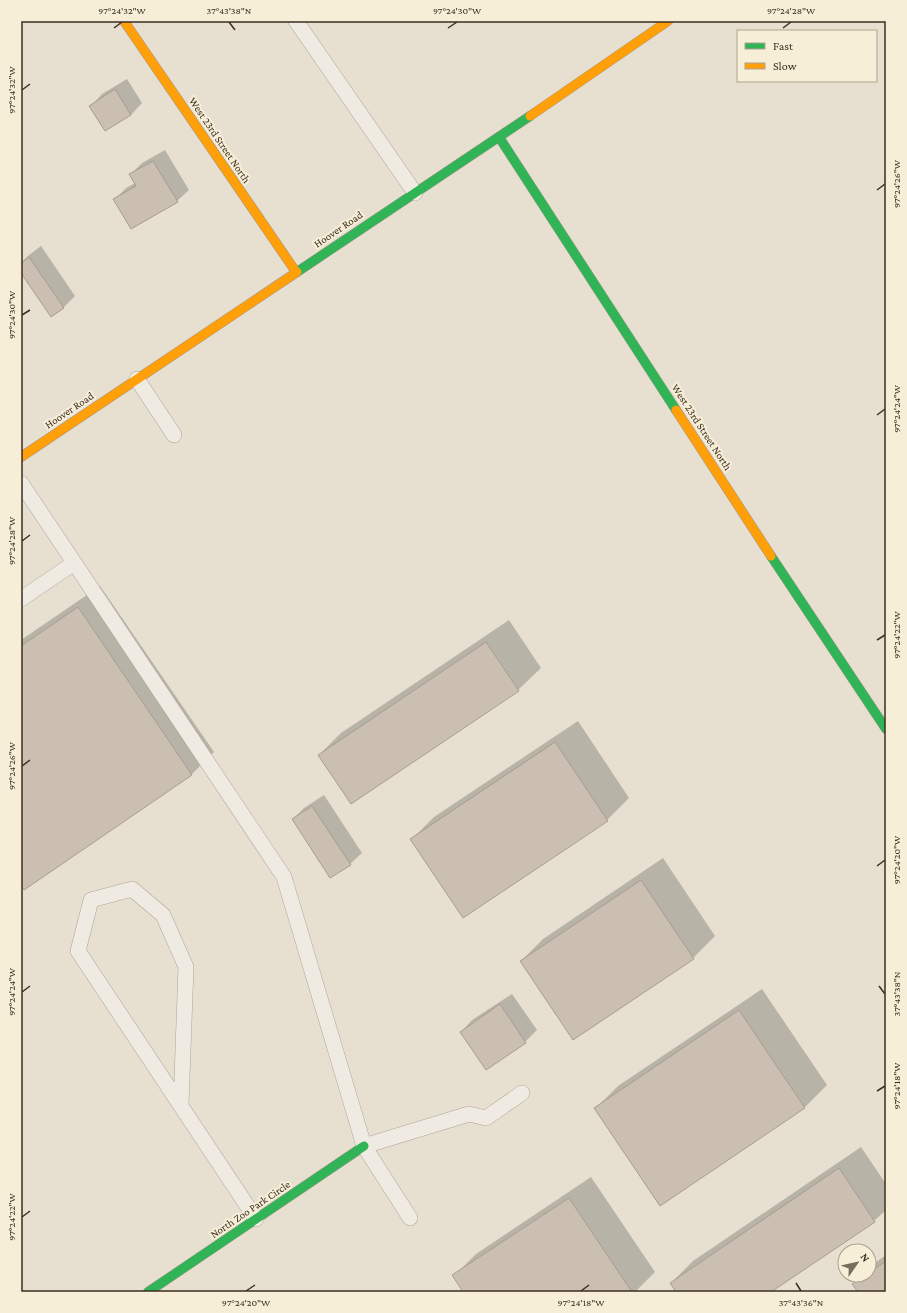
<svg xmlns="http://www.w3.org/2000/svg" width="907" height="1313" viewBox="0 0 907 1313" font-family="'Crimson Pro',serif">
<rect width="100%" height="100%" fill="#e7e0d1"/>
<g fill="#0003">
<polygon points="127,79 142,103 131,115 91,106 102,94"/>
<polygon points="165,150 189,190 177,201 114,200 126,188 135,183 130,175 142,163"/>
<polygon points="41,246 75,296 63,308 21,271 21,263 29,255"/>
<polygon points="100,586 214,752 192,774 24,888 21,884 21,640"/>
<polygon points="509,620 541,668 518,690 351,803 319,755 341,733"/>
<polygon points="578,721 629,798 607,820 412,839 434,817"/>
<polygon points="324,795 362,853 350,864 293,819 304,808"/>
<polygon points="663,858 715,936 693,958 521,961 543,939"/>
<polygon points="762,989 827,1085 805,1107 661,1205 596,1108 618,1086"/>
<polygon points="512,994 537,1030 525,1042 486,1068 461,1032 472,1020"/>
<polygon points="861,1147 886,1184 886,1210 874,1221 769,1292 678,1292 671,1283 693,1261"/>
<polygon points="591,1177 655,1272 635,1292 464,1292 454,1276 476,1254"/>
<polygon points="886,1255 886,1292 859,1292 853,1284 862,1275 869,1275 869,1268 876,1262"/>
</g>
<g fill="#cbbfb2" stroke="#a89c90">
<polygon points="115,89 131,115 105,131 89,106"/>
<polygon points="153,161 178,202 131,229 113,199 136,186 129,174"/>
<polygon points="29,257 64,308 51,317 21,273 21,263"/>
<polygon points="78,607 192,775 24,890 21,885 21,646"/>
<polygon points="486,642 519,691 351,804 318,755"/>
<polygon points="555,742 608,821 463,918 410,839"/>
<polygon points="312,806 351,865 330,878 292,819"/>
<polygon points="641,880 694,959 573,1040 520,961"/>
<polygon points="500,1004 526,1043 486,1070 460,1032"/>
<polygon points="739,1010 805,1108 660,1206 594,1108"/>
<polygon points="839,1168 875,1222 771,1292 676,1292 670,1283"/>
<polygon points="569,1198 632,1292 463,1292 452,1275"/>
<polygon points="886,1261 886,1292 858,1292 852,1284 865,1275 869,1275 869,1273"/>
</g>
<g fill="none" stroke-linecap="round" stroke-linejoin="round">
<defs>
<g id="lane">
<polyline points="296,21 415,193"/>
<polyline points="137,379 174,435"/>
<polyline points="21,483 284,877 364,1146 410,1218"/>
<polyline points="21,599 74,563"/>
<polyline points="181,1105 186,967 163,915 132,889 91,900 78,951 256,1219"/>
<polyline points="364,1146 469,1114 486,1118 522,1093"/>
</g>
<g id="fast">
<polyline points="499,137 676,410"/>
<polyline points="297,272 530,116"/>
<polyline points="771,556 886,729"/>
<polyline points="148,1292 364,1146"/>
</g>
<g id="slow">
<polyline points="124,21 296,272"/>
<polyline points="530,116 668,21"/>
<polyline points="676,410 771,556"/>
<polyline points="21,457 297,272"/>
</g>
</defs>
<use href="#lane" stroke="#ada599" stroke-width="16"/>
<use href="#fast" stroke="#9c958a" stroke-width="10"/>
<use href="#slow" stroke="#9c958a" stroke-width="10"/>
<use href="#lane" stroke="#efebe3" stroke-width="15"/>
<use href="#fast" stroke="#30b455" stroke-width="9"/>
<use href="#slow" stroke="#ff9f0a" stroke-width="9"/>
</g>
<path fill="none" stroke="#3d2e20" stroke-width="1.5" d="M229,22L235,30M114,28L122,22M448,28L457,22M783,28L791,22M22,90L30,84M877,190L885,184M22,315L30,310M877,415L885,409M22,541L30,535M877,640L885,635M22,766L30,760M877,866L885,860M879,986L885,994M22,992L30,986M877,1091L885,1086M22,1217L30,1211M796,1283L801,1291M246,1291L255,1285M581,1291L589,1285"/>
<g text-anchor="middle" stroke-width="4" stroke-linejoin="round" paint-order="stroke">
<g font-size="11" fill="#3d2e20" stroke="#f7eed8">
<text transform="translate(220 140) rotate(56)" y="4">West 23rd Street North</text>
<text transform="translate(338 229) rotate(-34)" y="4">Hoover Road</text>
<text transform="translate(69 410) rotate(-34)" y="4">Hoover Road</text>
<text transform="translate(702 427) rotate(57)" y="4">West 23rd Street North</text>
<text transform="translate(250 1209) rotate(-34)" y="4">North Zoo Park Circle</text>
</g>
</g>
<rect width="907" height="1313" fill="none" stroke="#f7eed8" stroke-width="44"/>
<rect x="737" y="30" width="140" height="52" fill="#f7eed8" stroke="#ada18e"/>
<rect x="745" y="43" width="20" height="6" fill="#30b455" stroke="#ada18e"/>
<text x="773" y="50" font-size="12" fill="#3d2e20">Fast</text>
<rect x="745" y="63" width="20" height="6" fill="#ff9f0a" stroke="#ada18e"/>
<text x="773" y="70" font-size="12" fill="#3d2e20">Slow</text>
<g transform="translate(857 1263) rotate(56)"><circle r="19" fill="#f7eed8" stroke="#ada18e"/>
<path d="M0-3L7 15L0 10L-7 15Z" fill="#786c5e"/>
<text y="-6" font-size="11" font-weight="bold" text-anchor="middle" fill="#3d2e20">N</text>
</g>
<rect x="22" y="22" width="863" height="1269" fill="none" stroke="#3d2e20" stroke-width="1.5"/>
<g font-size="10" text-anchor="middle" fill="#3d2e20">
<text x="122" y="14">97°24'32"W</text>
<text x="229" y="14">37°43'38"N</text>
<text x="457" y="14">97°24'30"W</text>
<text x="791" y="14">97°24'28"W</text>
<text transform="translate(11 90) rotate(-90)" y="4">97°24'32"W</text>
<text transform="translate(896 184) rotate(-90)" y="4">97°24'26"W</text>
<text transform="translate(11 315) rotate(-90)" y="4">97°24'30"W</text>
<text transform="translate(896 409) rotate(-90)" y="4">97°24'24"W</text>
<text transform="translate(11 541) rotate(-90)" y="4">97°24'28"W</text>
<text transform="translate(896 635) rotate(-90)" y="4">97°24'22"W</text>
<text transform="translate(11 766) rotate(-90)" y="4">97°24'26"W</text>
<text transform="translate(896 860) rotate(-90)" y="4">97°24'20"W</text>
<text transform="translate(11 992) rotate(-90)" y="4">97°24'24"W</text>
<text transform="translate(896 994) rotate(-90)" y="4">37°43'38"N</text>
<text transform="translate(896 1086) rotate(-90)" y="4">97°24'18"W</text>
<text transform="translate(11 1217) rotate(-90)" y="4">97°24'22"W</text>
<text x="246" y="1306">97°24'20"W</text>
<text x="581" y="1306">97°24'18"W</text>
<text x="801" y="1306">37°43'36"N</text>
</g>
</svg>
